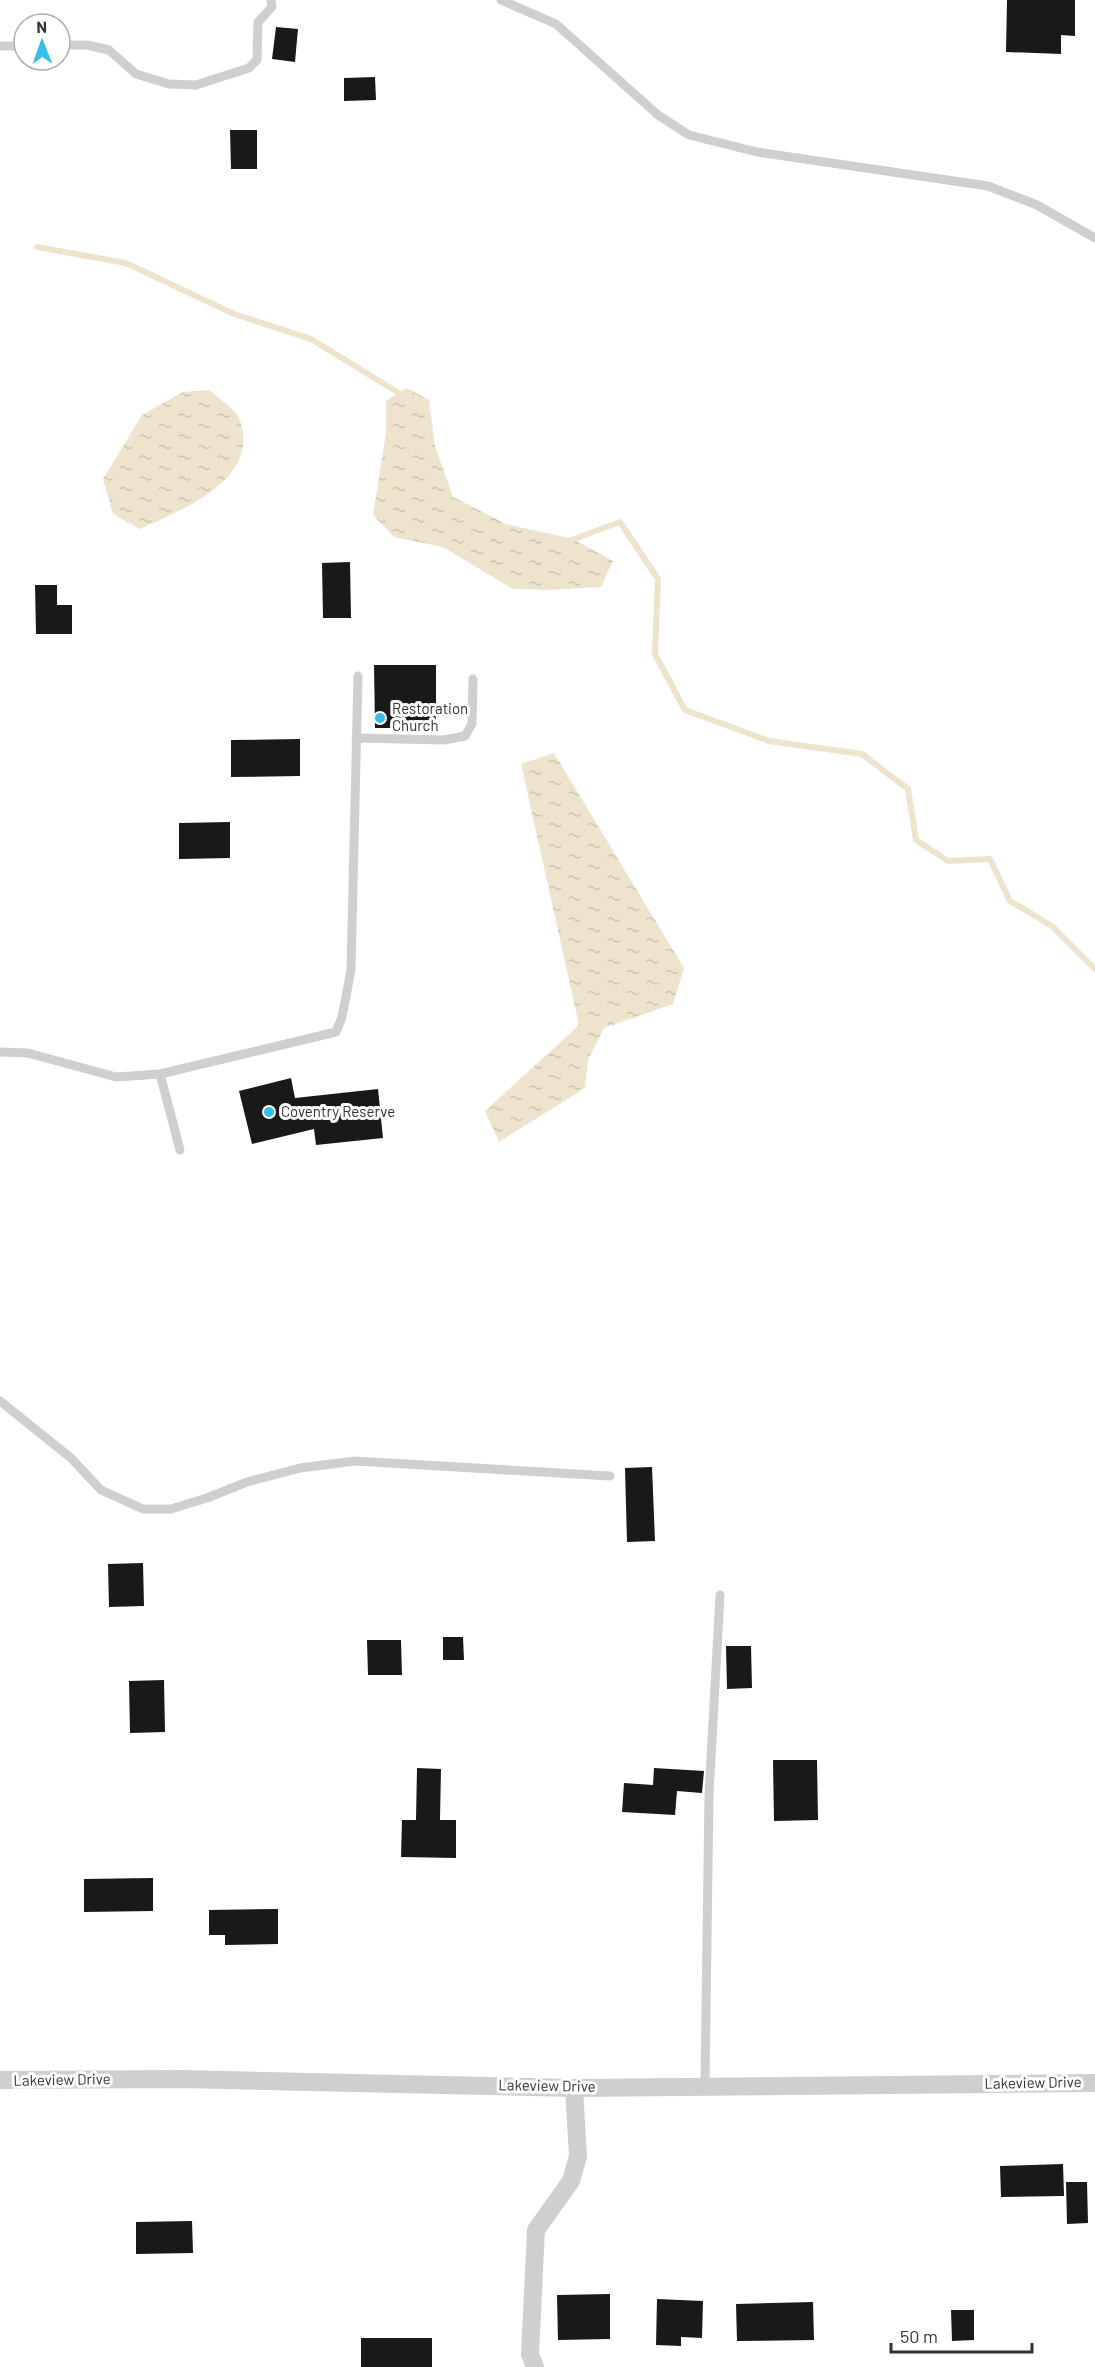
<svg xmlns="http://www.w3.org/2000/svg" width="1095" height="2367" viewBox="0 0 1095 2367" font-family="Barlow,sans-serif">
<defs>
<pattern id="water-ripples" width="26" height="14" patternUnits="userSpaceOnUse" patternTransform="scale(1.5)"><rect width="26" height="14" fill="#eee4ce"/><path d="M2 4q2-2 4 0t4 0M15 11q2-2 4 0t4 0" fill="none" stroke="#cdc4b1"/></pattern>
</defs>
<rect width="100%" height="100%" fill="#fff"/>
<g fill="url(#water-ripples)">
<polygon points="407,388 429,400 435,446 453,497 506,524 573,539 613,561 601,587 548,590 513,589 443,547 394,537 373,515 386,433 386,401"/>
<path d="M209,390C216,396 236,410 239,418C263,479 182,510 140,529L113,514L103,479L142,415L183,392Z"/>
<polygon points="554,753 684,968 673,1004 604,1028 588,1060 585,1088 499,1142 485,1111 579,1025 521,764"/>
</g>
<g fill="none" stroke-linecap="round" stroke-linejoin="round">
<g stroke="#eee4ce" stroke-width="6">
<polyline points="37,247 126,263 234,314 311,339 399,393 400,401"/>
<polyline points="566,542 620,522 658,579 655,654 685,710 769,741 862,754 908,789 916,840 948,861 990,859 1010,901 1052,926 1095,969"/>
</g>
</g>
<g fill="#191919">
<polygon points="1007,0 1075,0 1075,36 1061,35 1061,54 1006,52"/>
<polygon points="276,27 298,29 295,62 272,59"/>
<polygon points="375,77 376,100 344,101 344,78"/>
<polygon points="230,130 257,130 257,169 231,169"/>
<polygon points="350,562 351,618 323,618 322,563"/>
<polygon points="35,585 57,585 57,605 72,605 72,634 36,634"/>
<polygon points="374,665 436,665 436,728 375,728"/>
<polygon points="300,739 300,776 231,777 231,740"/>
<polygon points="230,822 230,858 179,859 179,823"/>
<polygon points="291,1078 295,1098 378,1089 383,1138 316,1145 314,1129 252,1144 239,1091"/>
<polygon points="652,1467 655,1541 627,1542 625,1468"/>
<polygon points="143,1563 144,1606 109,1607 108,1564"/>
<polygon points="443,1637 463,1637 464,1660 443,1660"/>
<polygon points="367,1640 401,1640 402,1675 368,1675"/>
<polygon points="726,1646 751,1646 752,1688 727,1689"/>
<polygon points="164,1680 165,1732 130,1733 129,1681"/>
<polygon points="773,1760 817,1760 818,1820 774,1821"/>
<polygon points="417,1768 441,1769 440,1820 456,1820 456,1858 401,1857 402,1820 416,1820"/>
<polygon points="654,1768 704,1771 702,1793 677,1791 675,1815 622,1812 624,1783 653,1785"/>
<polygon points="153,1878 153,1911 84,1912 84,1879"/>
<polygon points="278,1909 278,1944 225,1945 225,1935 209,1935 209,1910"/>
<polygon points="1063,2164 1064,2196 1001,2197 1000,2166"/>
<polygon points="1066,2182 1087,2182 1088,2223 1067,2224"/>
<polygon points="192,2221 193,2253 136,2254 136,2222"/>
<polygon points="610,2294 610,2339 558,2340 557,2295"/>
<polygon points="657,2299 703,2301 702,2338 681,2337 681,2346 656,2345"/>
<polygon points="813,2302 814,2340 737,2341 736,2304"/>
<polygon points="951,2310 974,2310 974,2340 952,2341"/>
<rect x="361" y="2338" width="71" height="29"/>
</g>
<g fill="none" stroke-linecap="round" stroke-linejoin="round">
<g stroke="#cfcfcf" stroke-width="9">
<polyline points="501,0 556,24 658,115 689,135 757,152 988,186 1037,205 1095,238"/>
<polyline points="60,45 87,45 109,50 136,74 169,84 196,85 249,68 257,60 258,22 272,7 271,0"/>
<polyline points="0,46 24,46"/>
<polyline points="356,738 444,740 465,736 472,724 473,679"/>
<polyline points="0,1052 28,1053 116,1077 160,1074 336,1032 342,1017 351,970 358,676"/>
<polyline points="160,1074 180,1150"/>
<polyline points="0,1401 71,1458 101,1490 143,1509 171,1509 207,1498 247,1482 300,1468 355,1461 610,1476"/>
<polyline points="705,2085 709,1794 720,1595"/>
</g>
<g stroke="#cfcfcf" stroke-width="18">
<polyline points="0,2080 182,2079 574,2088 1095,2083"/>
<polyline points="535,2367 530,2354 536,2230 571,2181 578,2156 574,2088"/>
</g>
</g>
<g fill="#36bee7" stroke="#fff" stroke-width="2">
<circle cx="380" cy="718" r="6"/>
<circle cx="269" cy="1112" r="6"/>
</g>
<g text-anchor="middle" stroke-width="6" stroke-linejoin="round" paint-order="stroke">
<g font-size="15" fill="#323232" stroke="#fff" text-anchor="start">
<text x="392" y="714">Restoration<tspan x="392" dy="17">Church</tspan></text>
<text x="281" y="1117">Coventry Reserve</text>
</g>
<g font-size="15" fill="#323232" stroke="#fff">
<text transform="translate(62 2080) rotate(-1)" y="5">Lakeview Drive</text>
<text transform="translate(1033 2083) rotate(-1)" y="5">Lakeview Drive</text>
<text transform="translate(547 2086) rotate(1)" y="5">Lakeview Drive</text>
</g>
</g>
<g transform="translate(42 42) rotate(359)"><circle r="28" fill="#ffffff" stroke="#adadad" stroke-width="1.5"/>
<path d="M0-4.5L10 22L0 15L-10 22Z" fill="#36bee7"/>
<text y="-9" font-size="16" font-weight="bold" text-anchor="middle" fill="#323232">N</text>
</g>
<path d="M891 2343v9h141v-9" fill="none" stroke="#323232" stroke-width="3"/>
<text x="900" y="2343" font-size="18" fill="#323232" stroke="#ffffff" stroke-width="4.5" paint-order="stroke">50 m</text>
</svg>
